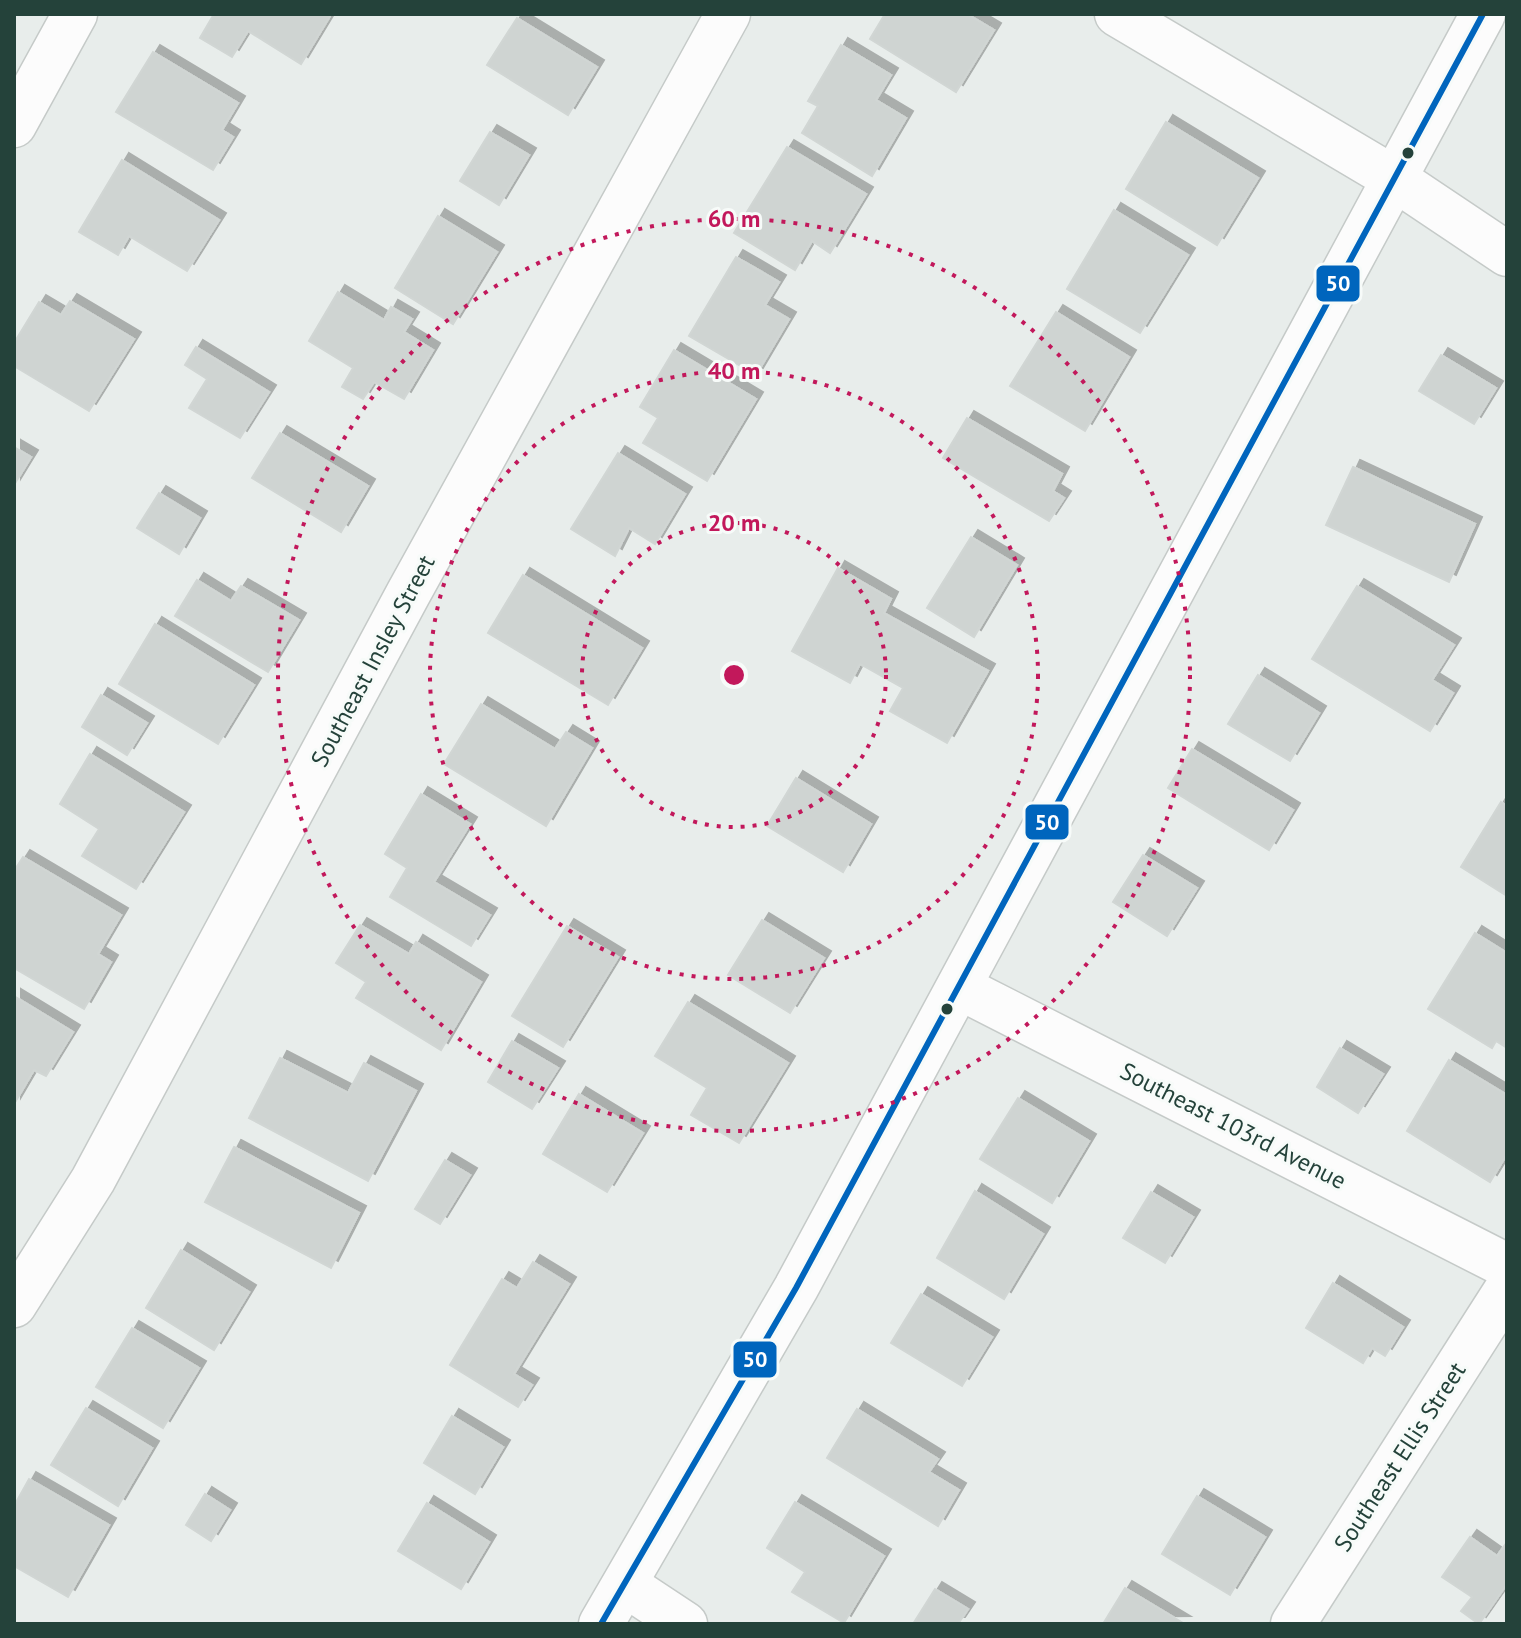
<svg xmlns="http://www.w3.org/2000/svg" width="1521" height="1638" viewBox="0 0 1521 1638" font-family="'PT Sans',sans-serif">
<defs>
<filter id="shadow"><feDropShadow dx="7" dy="-7" stdDeviation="0" flood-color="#0004"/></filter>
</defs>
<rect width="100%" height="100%" fill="#e8edeb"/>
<g fill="#cfd4d2" stroke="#d1d6d4" stroke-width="2" filter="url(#shadow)">
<polygon points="214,14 327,14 330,16 301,64 248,31 232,57 200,38"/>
<polygon points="885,14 967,14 994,30 956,92 870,39"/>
<polygon points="517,18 597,67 568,115 487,65"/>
<polygon points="841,45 891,75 876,100 906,118 872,176 802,133 818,106 808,101"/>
<polygon points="153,52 238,103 222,130 233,137 213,170 116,112"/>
<polygon points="1166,122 1258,178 1217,245 1126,189"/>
<polygon points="490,132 529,155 499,205 460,181"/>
<polygon points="787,147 866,194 830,253 812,241 795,270 734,233"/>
<polygon points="122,160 219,220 187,271 129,236 118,255 79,232"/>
<polygon points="1114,210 1188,255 1140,333 1067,289"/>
<polygon points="438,216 497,252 453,324 395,288"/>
<polygon points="736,257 779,282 765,305 789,319 756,375 689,336"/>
<polygon points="338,292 384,320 391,307 412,319 404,332 433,350 404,399 374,382 363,399 342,387 353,368 309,341"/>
<polygon points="70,301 134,339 89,411 14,366 14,343 39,302 61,315"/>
<polygon points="1056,312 1129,357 1085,431 1010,386"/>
<polygon points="196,347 269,392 240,438 189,408 207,379 185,365"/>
<polygon points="674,350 756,399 707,481 643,443 658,418 640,407"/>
<polygon points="1441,355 1496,388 1474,424 1419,391"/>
<polygon points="967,418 1062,474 1053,491 1064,498 1049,521 943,458"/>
<polygon points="280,433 368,486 341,532 252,478"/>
<polygon points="14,447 31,457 14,485"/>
<polygon points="618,453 685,494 655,544 629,528 615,556 571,529"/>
<polygon points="1353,467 1475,524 1449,582 1326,525"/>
<polygon points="159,493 200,518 179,554 137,528"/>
<polygon points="971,537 1017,565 974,637 927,608"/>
<polygon points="838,568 891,599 884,613 988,671 947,743 890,711 903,688 860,664 850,683 792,651"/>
<polygon points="523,575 642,648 608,705 488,633"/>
<polygon points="197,580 231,601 241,586 299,620 268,672 175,616"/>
<polygon points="1357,586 1454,645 1432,680 1453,693 1430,731 1312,659"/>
<polygon points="155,624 254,685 218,744 119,684"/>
<polygon points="1258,675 1319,713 1290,761 1228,724"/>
<polygon points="101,695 147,723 127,755 82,727"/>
<polygon points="481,704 555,749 566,732 592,748 546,826 444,764"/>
<polygon points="1192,749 1293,810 1269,850 1168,788"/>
<polygon points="90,754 184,812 136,889 82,856 99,829 60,804"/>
<polygon points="796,778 871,824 843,872 767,826"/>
<polygon points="421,794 470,824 434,882 490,915 471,946 390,897 407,868 385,854"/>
<polygon points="1501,802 1507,806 1507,896 1461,867"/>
<polygon points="1143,855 1197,888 1167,936 1113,902"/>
<polygon points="23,857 121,915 98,954 111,962 84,1009 14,968 14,871"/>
<polygon points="762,920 824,958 790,1013 728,975"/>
<polygon points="360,925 409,954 416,942 481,982 441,1050 356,998 366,982 336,963"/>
<polygon points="567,926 618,957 563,1047 512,1016"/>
<polygon points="1475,933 1507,953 1507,1048 1496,1041 1492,1048 1428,1009"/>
<polygon points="14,996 73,1032 46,1076 34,1070 14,1104"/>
<polygon points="688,1002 788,1063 739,1143 691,1115 707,1088 655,1056"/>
<polygon points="512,1041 558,1068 532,1109 488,1082"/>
<polygon points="1340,1048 1383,1074 1358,1113 1317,1087"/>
<polygon points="280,1058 348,1093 364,1063 416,1091 368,1181 249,1118"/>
<polygon points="1449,1060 1507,1095 1507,1154 1490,1182 1407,1131"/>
<polygon points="579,1094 643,1133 607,1192 543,1154"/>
<polygon points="1018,1098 1089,1141 1052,1203 980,1159"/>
<polygon points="234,1147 359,1213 331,1268 205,1202"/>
<polygon points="445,1160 470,1175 440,1224 415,1209"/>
<polygon points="975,1191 1043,1234 1004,1299 937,1258"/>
<polygon points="1151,1192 1193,1217 1165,1263 1123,1238"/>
<polygon points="181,1250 249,1292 214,1350 146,1308"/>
<polygon points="533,1262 569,1284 514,1374 532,1385 518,1407 450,1365 502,1279 517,1288"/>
<polygon points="1333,1283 1403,1327 1385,1356 1372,1348 1363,1363 1306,1328"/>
<polygon points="921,1294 992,1337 962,1386 891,1343"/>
<polygon points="132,1328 199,1368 163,1428 96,1387"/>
<polygon points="86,1408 152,1448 118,1506 51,1465"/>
<polygon points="857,1409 938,1459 929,1472 959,1490 938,1526 827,1458"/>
<polygon points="452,1416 503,1447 475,1494 424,1463"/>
<polygon points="29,1479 109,1525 68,1597 14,1566 14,1506"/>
<polygon points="205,1494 230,1510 211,1541 186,1525"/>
<polygon points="1197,1496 1265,1537 1230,1595 1162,1554"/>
<polygon points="795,1502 884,1556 844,1623 792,1592 805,1572 767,1548"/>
<polygon points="427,1503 489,1542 461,1589 398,1551"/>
<polygon points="1470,1537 1497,1556 1507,1542 1507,1584 1479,1624 1461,1611 1472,1597 1442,1577"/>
<polygon points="1125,1588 1183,1623 1103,1624"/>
<polygon points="935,1589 968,1609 958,1624 913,1624"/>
</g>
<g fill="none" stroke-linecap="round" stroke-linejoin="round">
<defs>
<g id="minor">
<polyline points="1117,14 1395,179 1507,254"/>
<polyline points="14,125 75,14"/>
<polyline points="959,987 1507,1266"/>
<polyline points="14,1305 93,1180 408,594 728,14"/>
<polyline points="626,1585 685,1624"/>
<polyline points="601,1624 796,1288 1483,14"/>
<polyline points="1293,1624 1507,1289"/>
</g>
</defs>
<use href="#minor" stroke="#c5cac8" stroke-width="47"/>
<use href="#minor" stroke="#fcfcfc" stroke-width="44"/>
<defs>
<polyline id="bus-1" points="601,1624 796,1288 1483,14"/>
</defs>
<use href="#bus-1" stroke="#f7fbf9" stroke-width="12"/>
<use href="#bus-1" stroke="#0065bd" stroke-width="6"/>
</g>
<g fill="none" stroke="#c2185b" stroke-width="4" stroke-dasharray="4 8">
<circle cx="734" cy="675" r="152"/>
<circle cx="734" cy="675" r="304"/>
<circle cx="734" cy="675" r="456"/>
</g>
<g fill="#24423a" stroke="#f7fbf9" stroke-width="3">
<circle cx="1408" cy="153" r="7"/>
<circle cx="947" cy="1009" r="7"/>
</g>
<g text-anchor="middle" stroke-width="6" stroke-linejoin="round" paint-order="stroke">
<g font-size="24" fill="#24423a" stroke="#f7fbf9">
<text transform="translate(373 661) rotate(-62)" y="8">Southeast Insley Street</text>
<text transform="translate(1233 1126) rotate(27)" y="8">Southeast 103rd Avenue</text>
<text transform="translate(1400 1457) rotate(-57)" y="8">Southeast Ellis Street</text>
</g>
</g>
<circle cx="734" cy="675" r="12" fill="#c2185b" stroke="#f7fbf9" stroke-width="4"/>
<g font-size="24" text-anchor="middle" font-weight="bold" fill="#c2185b" stroke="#f7fbf9" stroke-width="6" stroke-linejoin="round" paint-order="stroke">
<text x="734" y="227">60 m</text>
<text x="734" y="379">40 m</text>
<text x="734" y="531">20 m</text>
</g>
<g stroke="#f7fbf9" stroke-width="3">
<rect x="1315" y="264" width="46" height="39" rx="8" fill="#0065bd"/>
<rect x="1024" y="803" width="46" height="38" rx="8" fill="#0065bd"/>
<rect x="732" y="1340" width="46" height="39" rx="8" fill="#0065bd"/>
</g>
<g font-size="22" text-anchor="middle" font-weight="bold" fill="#fff">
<text x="1338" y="291">50</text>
<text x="1047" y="830">50</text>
<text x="755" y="1367">50</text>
</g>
<rect width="1521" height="1638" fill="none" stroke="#24423a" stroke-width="32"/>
</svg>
